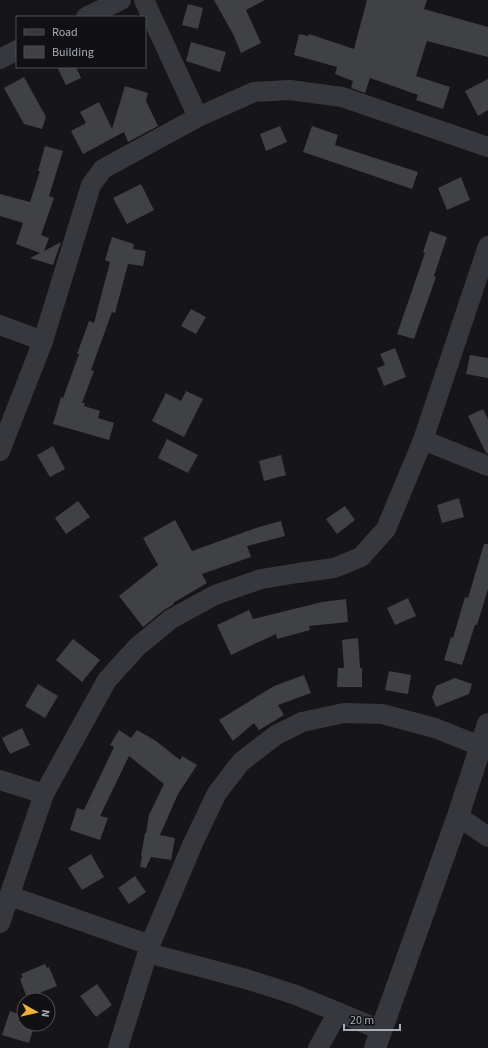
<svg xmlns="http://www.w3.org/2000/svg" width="488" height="1048" viewBox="0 0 488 1048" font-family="'Source Sans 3',sans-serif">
<rect width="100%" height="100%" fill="#161618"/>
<g fill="#404145">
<polygon points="214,0 265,0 246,10 261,43 241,53 234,36"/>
<polygon points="367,0 427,0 424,9 488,27 488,57 427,41 416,76 450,87 443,109 416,100 418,95 370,78 365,93 351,88 353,81 335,74 337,67 294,55 299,34 308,36 309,34 354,49"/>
<polygon points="188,4 203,8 198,29 182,25"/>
<polygon points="191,42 226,52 220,72 186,61"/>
<polygon points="57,67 76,67 81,78 66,85"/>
<polygon points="24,77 46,117 42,129 24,124 4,88"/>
<polygon points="488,79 488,110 478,116 465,91"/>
<polygon points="125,86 148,93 146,101 158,126 128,142 124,132 83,154 71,131 86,123 80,112 99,102 112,129"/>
<polygon points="280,126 287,142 266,151 260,134"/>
<polygon points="312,126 338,135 335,145 418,172 412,189 303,152"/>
<polygon points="45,146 63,151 49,196 54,198 41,235 49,238 44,251 61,242 53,265 30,258 40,253 16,244 23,223 0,216 0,194 30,202 40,171 38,171"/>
<polygon points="461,177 470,200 447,210 438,188"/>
<polygon points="141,184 154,210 127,224 113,198"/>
<polygon points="430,231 447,237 434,276 436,277 414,339 397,334 425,253 423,252"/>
<polygon points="112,237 134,244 133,249 146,251 143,266 128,264 115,313 112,312 91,370 94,371 82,403 85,403 84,406 100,411 98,418 114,423 109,440 53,424 61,397 63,398 79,354 77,354 89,321 94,323 110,262 105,260"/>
<polygon points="191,309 206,317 196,334 181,326"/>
<polygon points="395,348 406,377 384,386 377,368 385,365 380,354"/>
<polygon points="470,355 488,358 488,378 466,374"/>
<polygon points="186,391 203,399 184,437 152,421 166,393 181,401"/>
<polygon points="483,409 488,419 488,454 486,453 468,416"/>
<polygon points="167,439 198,455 188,473 158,458"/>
<polygon points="53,446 65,469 50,477 37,455"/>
<polygon points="281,455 286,475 264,481 259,461"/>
<polygon points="459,498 464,517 442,523 437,505"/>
<polygon points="78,501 90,517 66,534 55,518"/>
<polygon points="345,506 355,520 337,534 326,519"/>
<polygon points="175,520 192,551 259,527 281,521 285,536 247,546 251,557 202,574 207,583 173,603 174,604 164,610 143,627 119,596 158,565 143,538"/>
<polygon points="484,544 488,544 488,589 477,625 475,625 462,665 444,660 451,637 453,638 465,597 468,598"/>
<polygon points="408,598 416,616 395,625 387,608"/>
<polygon points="346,599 348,622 309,626 310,630 277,639 276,634 231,655 217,625 249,610 253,619 322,602"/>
<polygon points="358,638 360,668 362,668 362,687 337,687 338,668 344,668 342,640"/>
<polygon points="73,639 100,660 82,682 56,660"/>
<polygon points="389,671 411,675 408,694 385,690"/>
<polygon points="304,675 311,693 278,705 284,715 259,730 254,723 233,741 219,720 274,686"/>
<polygon points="455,678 472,684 469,694 436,707 432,697 436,686"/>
<polygon points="38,684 58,696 45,718 25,706"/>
<polygon points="22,728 30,745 10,754 2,738"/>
<polygon points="119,730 131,738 137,730 156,741 180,760 182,756 197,765 178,794 160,835 175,838 171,860 151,857 146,868 140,867 142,856 141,856 145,833 146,833 149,815 164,784 129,756 100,816 108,818 100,840 70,830 77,808 84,810 114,747 110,745"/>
<polygon points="91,854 104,877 82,890 68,868"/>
<polygon points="135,876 146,892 129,904 118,888"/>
<polygon points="45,964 47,968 49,967 57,986 27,998 20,979 23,977 21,974"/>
<polygon points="97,984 112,1005 96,1017 80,996"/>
<polygon points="10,1011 24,1016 24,1024 35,1024 29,1043 2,1035"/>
</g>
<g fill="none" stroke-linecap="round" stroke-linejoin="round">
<g stroke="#37383d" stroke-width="20">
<polyline points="144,0 198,117"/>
<polyline points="86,17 121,0"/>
<polyline points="0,59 17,50"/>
<polyline points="0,325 43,341"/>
<polyline points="423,440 488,466"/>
<polyline points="0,451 43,341 91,185 103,169 198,117 254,92 290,90 342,97 488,147"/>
<polyline points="0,780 44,794"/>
<polyline points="458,816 488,837"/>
<polyline points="10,896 150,945"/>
<polyline points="0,923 44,794 107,680 137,647 171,619 215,595 261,579 298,573 334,568 361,557 386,529 423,440 488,246"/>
<polyline points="148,953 246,979 296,995 381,1030"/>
<polyline points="118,1048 150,945 193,843 217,793 241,762 276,735 302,722 344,713 382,714 435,728 480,746"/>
<polyline points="318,1048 338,1012"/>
</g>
<polyline stroke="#37383d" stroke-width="22" points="375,1048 458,816 488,724"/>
</g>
<rect x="16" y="16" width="130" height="52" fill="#111113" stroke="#4d4f55"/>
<rect x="24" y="29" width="20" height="6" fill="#37383d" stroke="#4d4f55"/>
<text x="52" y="36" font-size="12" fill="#a8adb8">Road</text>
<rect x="24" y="46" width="20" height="12" fill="#404145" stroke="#4d4f55"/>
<text x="52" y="56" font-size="12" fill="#a8adb8">Building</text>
<g transform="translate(36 1012) rotate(98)"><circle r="19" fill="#111113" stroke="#4d4f55"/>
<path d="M0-3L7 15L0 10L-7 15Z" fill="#f2b134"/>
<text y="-6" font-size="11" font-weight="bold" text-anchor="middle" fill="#a8adb8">N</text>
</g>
<path d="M344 1024v6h56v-6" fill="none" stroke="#a8adb8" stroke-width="2"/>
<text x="350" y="1024" font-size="12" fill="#a8adb8" stroke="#111113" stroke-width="3" paint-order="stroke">20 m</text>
</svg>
